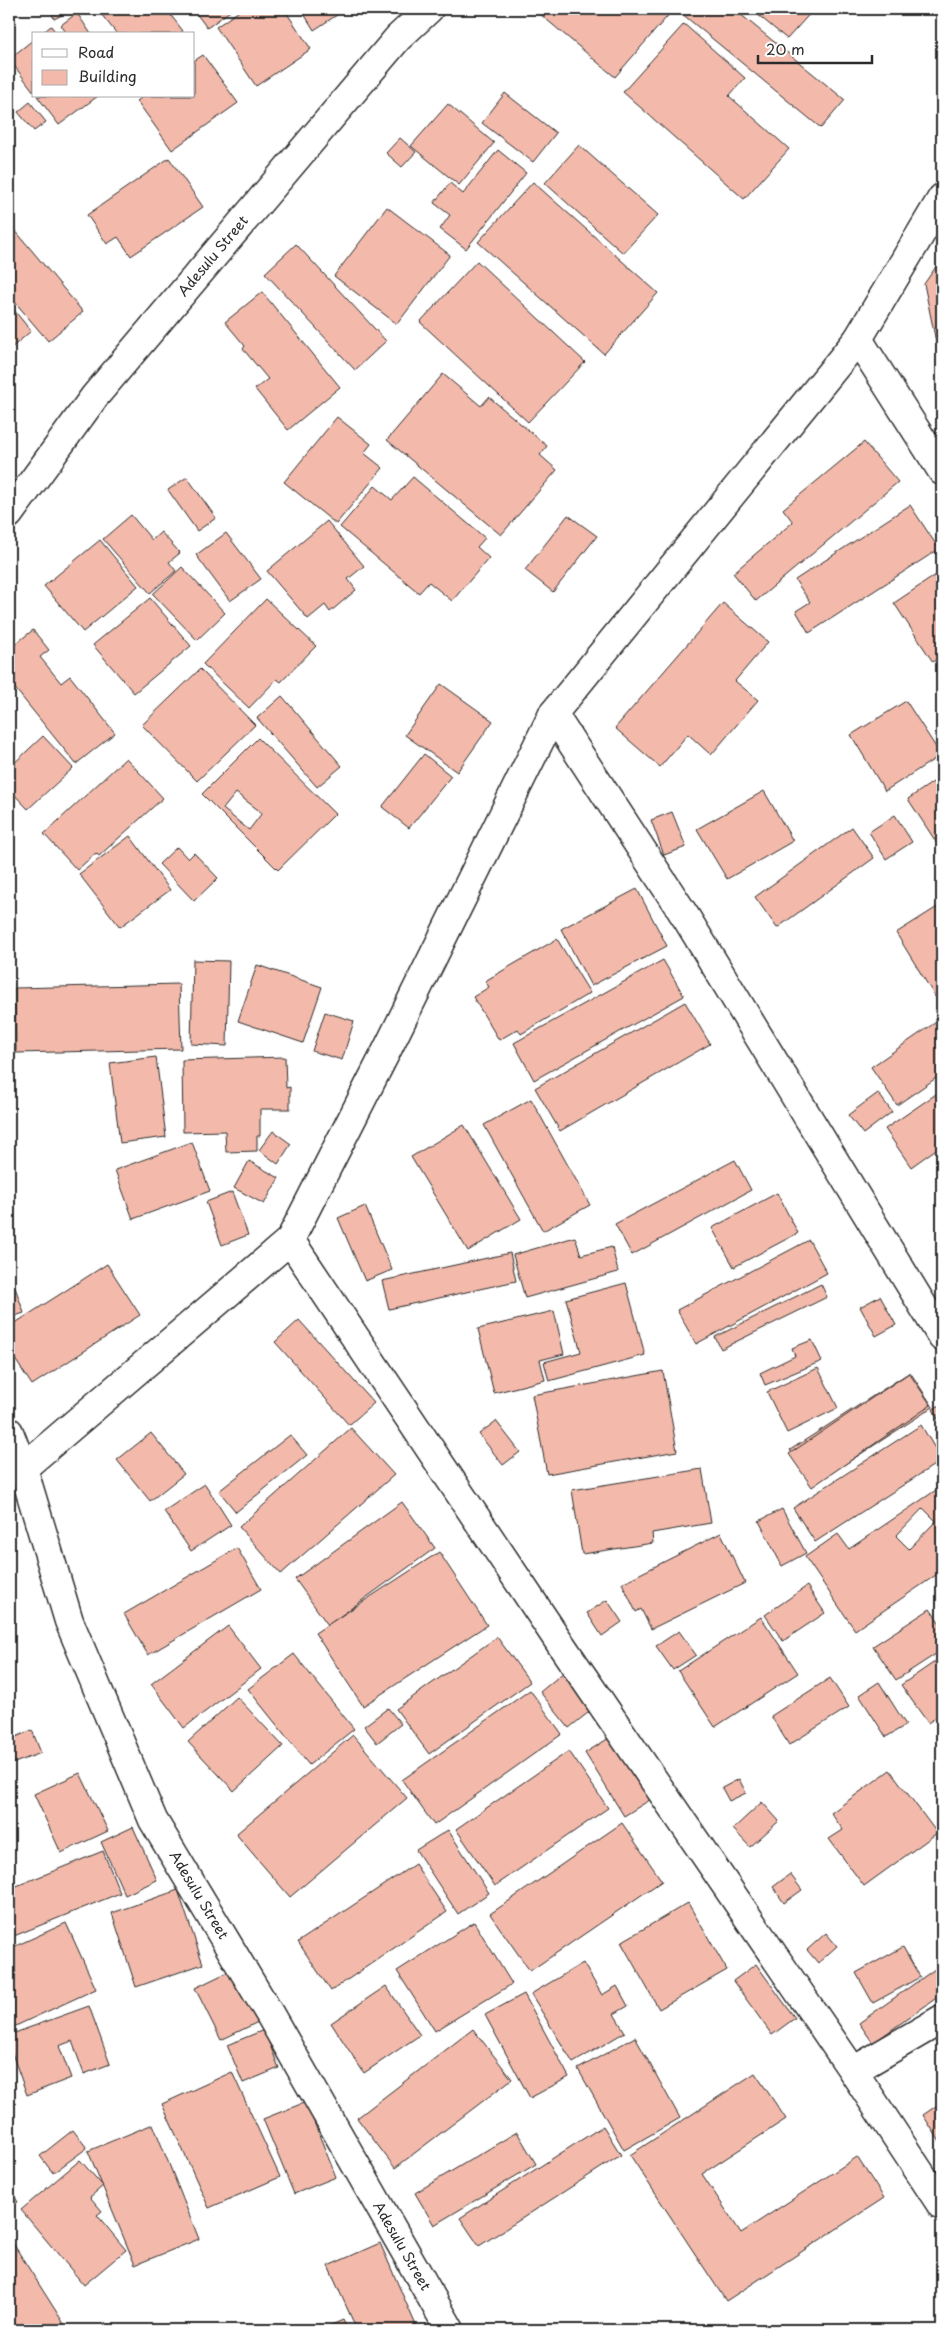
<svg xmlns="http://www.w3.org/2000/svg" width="951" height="2339" viewBox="0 0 951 2339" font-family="'Playpen Sans',sans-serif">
<rect width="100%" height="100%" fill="#fff"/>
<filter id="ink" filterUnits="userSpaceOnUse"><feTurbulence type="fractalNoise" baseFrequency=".02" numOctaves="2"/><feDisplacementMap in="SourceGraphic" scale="10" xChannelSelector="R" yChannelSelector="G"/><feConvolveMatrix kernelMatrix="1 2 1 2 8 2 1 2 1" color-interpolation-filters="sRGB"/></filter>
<g filter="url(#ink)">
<g fill="#f3baab" stroke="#2b2b2b" fill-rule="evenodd">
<polygon points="50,9 74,9 54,19"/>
<polygon points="97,9 166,9 183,31 179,34 117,34"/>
<polygon points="193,9 233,9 207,28"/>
<polygon points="242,9 284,9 311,49 256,86 216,27"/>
<polygon points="301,9 346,9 314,30"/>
<polygon points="534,9 669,9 672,11 615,77"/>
<polygon points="684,9 734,9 845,100 821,128 681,13"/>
<polygon points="751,9 814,9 787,39"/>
<polygon points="77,13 91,34 67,34 61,25"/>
<polygon points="684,24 745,78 729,96 789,149 744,199 623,92"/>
<polygon points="51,26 57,34 41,34"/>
<polygon points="34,39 34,92 9,59"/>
<polygon points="203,55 238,103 172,150 137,101 144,96 194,96 194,61"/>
<polygon points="505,93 556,133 533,162 482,123"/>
<polygon points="37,96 98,96 59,125"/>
<polygon points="30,102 46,122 34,131 18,112"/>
<polygon points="448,104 494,143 459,185 411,146"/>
<polygon points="400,138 416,152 402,167 386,153"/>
<polygon points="579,145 658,215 623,253 545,183"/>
<polygon points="498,150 526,173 466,249 440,229 450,215 434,203 450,183 463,194"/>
<polygon points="169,158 203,207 131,256 118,237 107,244 87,215"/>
<polygon points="533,182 658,293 604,354 478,242"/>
<polygon points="387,207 450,255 397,324 334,276"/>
<polygon points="9,223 83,312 48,341 9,295"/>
<polygon points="296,244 386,341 355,370 265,273"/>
<polygon points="942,258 942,371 924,284"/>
<polygon points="477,261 585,362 528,422 420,322"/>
<polygon points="262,292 340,387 288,430 255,389 268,379 243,349 245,346 225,322"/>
<polygon points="9,304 31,331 9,350"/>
<polygon points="443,374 481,406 489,397 547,446 540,455 557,470 501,535 387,440"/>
<polygon points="337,417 371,444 364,453 383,468 336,524 284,482"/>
<polygon points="864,442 898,482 756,601 733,573 793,522 783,509"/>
<polygon points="187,477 216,518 197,531 168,490"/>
<polygon points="413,477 485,538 477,547 489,558 452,601 429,582 419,593 340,527 375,486 392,500"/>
<polygon points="910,505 939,549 809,633 796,611 810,602 795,580"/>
<polygon points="131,515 152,540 161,532 180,553 169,562 176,571 150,593 103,539"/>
<polygon points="568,515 597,536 553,592 525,570"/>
<polygon points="327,521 364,566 348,579 356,590 330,612 325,605 308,619 267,571"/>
<polygon points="226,533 261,579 230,601 196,555"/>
<polygon points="100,540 138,586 83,632 44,586"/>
<polygon points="182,567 225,613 197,640 153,594"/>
<polygon points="942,571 942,656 933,662 894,603"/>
<polygon points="150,598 191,646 134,693 93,645"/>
<polygon points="266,599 316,646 281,682 277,679 249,708 203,664"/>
<polygon points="723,603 768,642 735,681 758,700 711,755 688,734 660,767 615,728"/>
<polygon points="33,630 49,650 40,657 61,683 70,676 115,733 76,764 9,681 9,649"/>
<polygon points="200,669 255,725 197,781 142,725"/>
<polygon points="441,684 493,721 457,772 405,735"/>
<polygon points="282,696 342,766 317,787 257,718"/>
<polygon points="906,701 941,755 885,791 851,735"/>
<polygon points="43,736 73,768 28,809 9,789 9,768"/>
<path d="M258,738L335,814L278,870L202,794ZM236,793L262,813L249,830L223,809Z"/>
<polygon points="424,754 451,776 409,828 382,807"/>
<polygon points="126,758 163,798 99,856 96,853 77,870 44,834"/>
<polygon points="942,776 942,851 908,799"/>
<polygon points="764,791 793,841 727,879 697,829"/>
<polygon points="672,812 686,847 664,855 651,820"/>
<polygon points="895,815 912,842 886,859 869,832"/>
<polygon points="852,827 874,858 777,928 755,897"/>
<polygon points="130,836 170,890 120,927 79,874"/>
<polygon points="177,847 188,859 194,853 218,878 194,901 159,864"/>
<polygon points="637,889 667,946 591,986 561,929"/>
<polygon points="942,904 942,994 936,998 896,933"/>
<polygon points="557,939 590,993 521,1034 518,1029 499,1040 473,997 489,987 485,981"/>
<polygon points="193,960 229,961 227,1046 191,1044"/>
<polygon points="663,960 684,996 534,1080 514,1043"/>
<polygon points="257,965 322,987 303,1043 238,1021"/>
<polygon points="179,984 181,1049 16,1053 15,988"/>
<polygon points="685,1002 710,1044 560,1131 535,1088"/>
<polygon points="325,1012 354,1021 342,1060 312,1051"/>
<polygon points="942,1018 942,1074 897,1105 871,1067"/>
<polygon points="156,1057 166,1137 120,1143 110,1063"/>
<polygon points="285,1057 286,1088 290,1087 290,1109 260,1109 260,1136 257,1136 257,1151 226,1152 225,1131 183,1132 182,1060"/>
<polygon points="942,1090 942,1145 911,1167 885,1129"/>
<polygon points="878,1093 892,1112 863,1134 848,1115"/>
<polygon points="531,1099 590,1205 543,1231 484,1125"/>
<polygon points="464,1125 521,1219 468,1251 411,1157"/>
<polygon points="273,1131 291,1144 278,1164 259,1150"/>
<polygon points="192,1142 210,1191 133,1219 115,1170"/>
<polygon points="735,1160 751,1190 632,1255 615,1224"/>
<polygon points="249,1161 279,1178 264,1204 234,1188"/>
<polygon points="232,1192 248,1235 222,1245 206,1202"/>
<polygon points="777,1193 798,1233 734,1267 712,1228"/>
<polygon points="365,1206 392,1270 365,1281 338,1218"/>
<polygon points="575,1237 581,1255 612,1247 618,1272 525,1298 513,1255"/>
<polygon points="809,1240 827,1273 696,1344 677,1310"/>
<polygon points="510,1253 516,1281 389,1309 382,1281"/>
<polygon points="107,1264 140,1315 32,1385 9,1350 9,1327"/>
<polygon points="9,1270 24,1313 9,1318"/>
<polygon points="626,1283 645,1355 549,1381 544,1362 581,1352 566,1299"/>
<polygon points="821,1284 827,1297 721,1349 715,1337"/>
<polygon points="880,1296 896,1325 876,1336 860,1307"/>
<polygon points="554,1311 564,1354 540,1360 545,1380 494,1393 478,1329"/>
<polygon points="299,1320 374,1403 349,1425 275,1342"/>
<polygon points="812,1340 822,1361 765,1385 760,1373 795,1356 792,1348"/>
<polygon points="818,1368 838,1408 787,1433 767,1392"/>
<polygon points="663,1371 677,1451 547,1474 532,1395"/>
<polygon points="910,1372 933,1407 813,1485 790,1450"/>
<polygon points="909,1373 931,1405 812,1487 789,1454"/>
<polygon points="942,1404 942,1428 933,1409"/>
<polygon points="496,1421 520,1452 503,1465 479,1434"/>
<polygon points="921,1425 942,1460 815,1542 793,1508"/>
<polygon points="351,1428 394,1475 281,1574 239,1527"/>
<polygon points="151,1433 184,1474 150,1501 117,1460"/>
<polygon points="290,1435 307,1455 236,1512 219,1491"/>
<polygon points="702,1469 711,1523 652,1533 653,1543 582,1554 572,1490"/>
<polygon points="205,1484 231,1525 191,1551 164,1511"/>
<path d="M942,1486V1571L855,1630L805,1557L838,1534L849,1549ZM923,1508L936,1521L909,1549L896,1536Z"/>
<polygon points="402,1502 435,1548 328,1625 295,1579"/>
<polygon points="782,1509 806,1553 782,1566 759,1521"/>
<polygon points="721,1533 745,1583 651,1629 641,1609 636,1612 622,1583"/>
<polygon points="237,1548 261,1589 148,1655 124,1614"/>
<polygon points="439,1552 487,1625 363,1706 315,1633"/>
<polygon points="807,1586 825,1613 783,1641 765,1615"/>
<polygon points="607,1600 622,1622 602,1636 587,1613"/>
<polygon points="930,1609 942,1626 942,1650 896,1680 873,1646"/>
<polygon points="761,1617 798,1673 715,1727 678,1671"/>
<polygon points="228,1626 261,1669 184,1728 151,1684"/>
<polygon points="679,1631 696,1655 673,1670 656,1646"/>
<polygon points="497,1637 530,1682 429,1754 396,1709"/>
<polygon points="294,1654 354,1729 309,1765 248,1689"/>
<polygon points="942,1657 942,1713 928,1723 901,1685"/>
<polygon points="564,1672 594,1708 569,1728 540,1692"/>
<polygon points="830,1678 849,1707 789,1745 771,1716"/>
<polygon points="879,1682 906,1725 886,1737 859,1695"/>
<polygon points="530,1690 562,1734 434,1825 402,1780"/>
<polygon points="237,1697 283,1746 234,1791 188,1742"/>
<polygon points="388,1708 401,1724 377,1743 364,1726"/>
<polygon points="32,1730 41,1753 9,1765 9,1740"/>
<polygon points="353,1735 407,1798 290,1897 236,1834"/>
<polygon points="614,1735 653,1798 624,1816 585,1753"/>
<polygon points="569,1751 608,1808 495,1886 456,1829"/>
<polygon points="890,1770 937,1833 864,1886 829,1839 843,1830 831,1813"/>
<polygon points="80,1773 108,1831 61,1853 34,1794"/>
<polygon points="739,1779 746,1793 729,1801 722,1788"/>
<polygon points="762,1802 779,1821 750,1847 733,1829"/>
<polygon points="622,1823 662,1881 530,1971 490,1914"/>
<polygon points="133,1827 157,1880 125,1895 101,1842"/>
<polygon points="448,1830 489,1893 458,1914 416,1850"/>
<polygon points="103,1851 120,1893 9,1938 9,1889"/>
<polygon points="415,1864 447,1912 331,1991 298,1942"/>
<polygon points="790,1874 802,1890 784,1903 773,1887"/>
<polygon points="178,1890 203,1964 136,1987 112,1913"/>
<polygon points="688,1903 727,1970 659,2009 621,1942"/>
<polygon points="474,1922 512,1984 435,2031 397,1971"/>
<polygon points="66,1923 96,1989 9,2029 9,1949"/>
<polygon points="826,1933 837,1946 818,1963 807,1950"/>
<polygon points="903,1947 920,1977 873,2003 856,1973"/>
<polygon points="583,1963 602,1995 617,1986 628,2006 614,2014 625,2032 573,2063 531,1994"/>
<polygon points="756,1964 795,2018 772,2035 733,1981"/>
<polygon points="942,1964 942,1994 873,2043 859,2023"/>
<polygon points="228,1972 236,1987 240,1985 258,2022 221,2040 195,1988"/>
<polygon points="386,1986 420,2035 364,2073 331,2023"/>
<polygon points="524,1994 569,2077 530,2098 485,2015"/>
<polygon points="89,2006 110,2064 84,2074 72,2041 59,2046 71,2078 27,2095 9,2045 9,2035"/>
<polygon points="473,2029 512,2079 395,2168 357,2118"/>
<polygon points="264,2030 279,2068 243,2083 227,2045"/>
<polygon points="635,2037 680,2118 624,2150 578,2069"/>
<polygon points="232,2072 280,2177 209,2208 162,2104"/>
<polygon points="755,2073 786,2119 702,2174 741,2233 857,2157 884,2198 726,2301 630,2155"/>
<polygon points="306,2102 336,2177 294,2194 263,2119"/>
<polygon points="942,2102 942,2145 923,2115"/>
<polygon points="153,2124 199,2239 135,2265 88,2151"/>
<polygon points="603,2126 621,2155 479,2246 460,2218"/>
<polygon points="73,2130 87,2148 53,2173 40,2156"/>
<polygon points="517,2132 536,2164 434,2225 415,2193"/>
<polygon points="80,2160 103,2186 90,2197 102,2211 97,2215 126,2250 84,2285 21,2210"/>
<polygon points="9,2188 18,2202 9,2208"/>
<polygon points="9,2237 66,2327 61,2330 9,2330"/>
<polygon points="380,2243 418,2330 357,2330 328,2266"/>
<polygon points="343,2320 348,2330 320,2330"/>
</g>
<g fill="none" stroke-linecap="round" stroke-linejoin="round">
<defs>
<g id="street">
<polyline points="858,339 942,471"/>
<polyline points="9,514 95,396 398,38 429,9"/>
<polyline points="553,714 687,919 942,1337"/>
<polyline points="290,1240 564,1649 853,2071 942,2206"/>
<polyline points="9,1432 23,1468 69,1621 153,1820 269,2013 450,2330"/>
<polyline points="23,1468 290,1240 386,1052 553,714 858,339 942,198"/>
<polyline points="853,2071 942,2019"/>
</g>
</defs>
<use href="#street" stroke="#2b2b2b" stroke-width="31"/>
<use href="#street" stroke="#fff" stroke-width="28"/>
</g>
</g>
<g text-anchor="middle" stroke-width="4.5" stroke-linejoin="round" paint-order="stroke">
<g font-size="14" fill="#2b2b2b" stroke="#fff">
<text transform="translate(213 256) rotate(-50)" y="5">Adesulu Street</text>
<text transform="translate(199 1895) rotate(59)" y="5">Adesulu Street</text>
<text transform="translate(402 2246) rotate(60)" y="5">Adesulu Street</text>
</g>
</g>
<rect width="951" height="2339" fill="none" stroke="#fff" stroke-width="30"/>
<rect x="15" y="15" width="921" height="2309" fill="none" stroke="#2b2b2b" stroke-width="2" filter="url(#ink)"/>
<rect x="32" y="32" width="162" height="65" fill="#ffffff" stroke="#aaaaaa"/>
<rect x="42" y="49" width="25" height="8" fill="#ffffff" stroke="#aaaaaa"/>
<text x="78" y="58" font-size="15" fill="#2b2b2b">Road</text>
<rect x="42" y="70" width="25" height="15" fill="#f3baab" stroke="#aaaaaa"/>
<text x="78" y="82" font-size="15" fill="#2b2b2b">Building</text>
<path d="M758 55v8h114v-8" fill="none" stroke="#2b2b2b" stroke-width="2.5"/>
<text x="766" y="55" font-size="15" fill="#2b2b2b" stroke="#ffffff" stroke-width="4" paint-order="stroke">20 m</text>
</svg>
